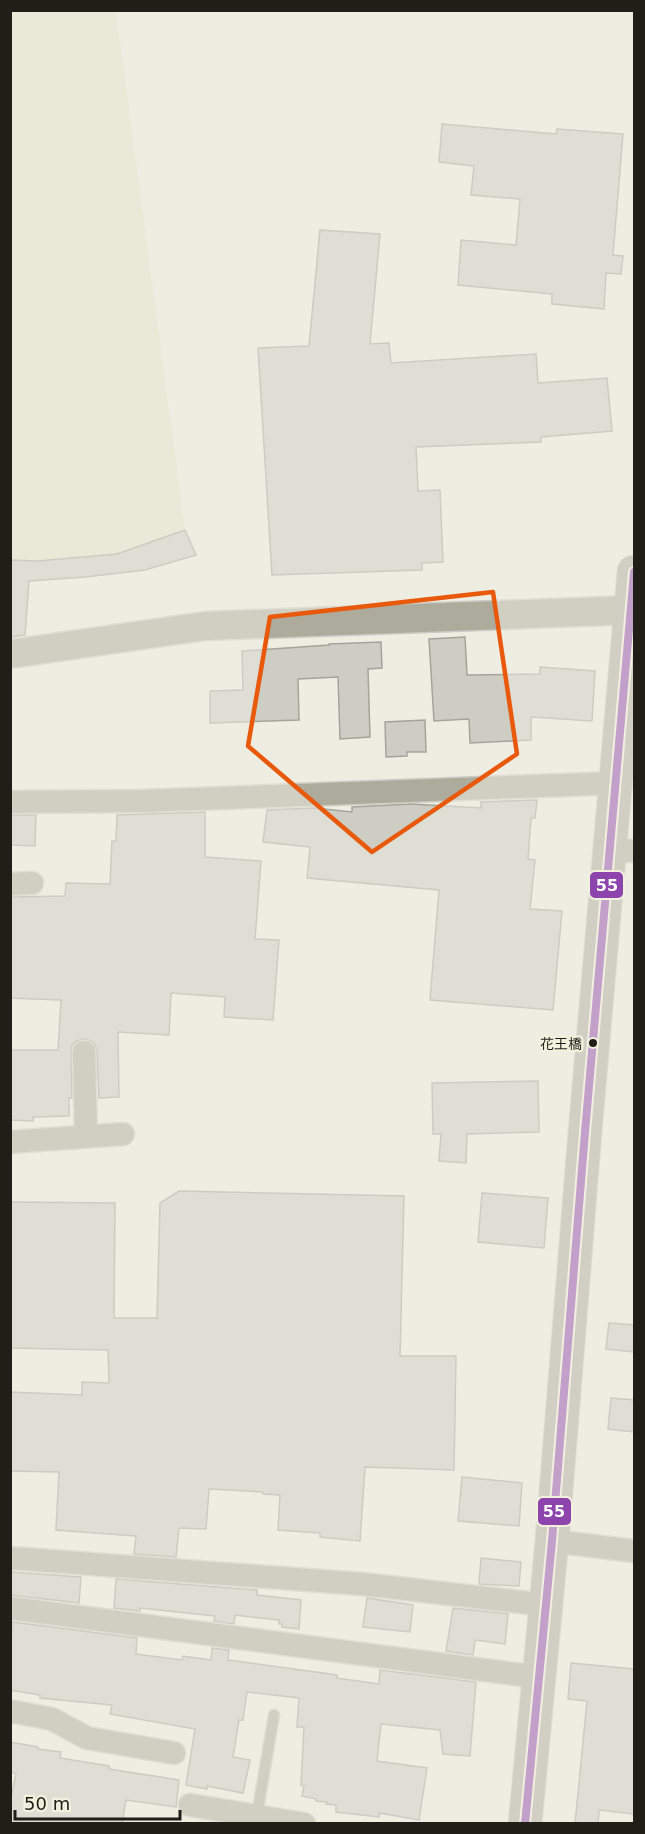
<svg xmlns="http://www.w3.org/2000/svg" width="645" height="1834" viewBox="0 0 645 1834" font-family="'DejaVu Sans','Noto Sans JP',sans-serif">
<rect width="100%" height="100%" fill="#eeede2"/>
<polygon fill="#e5e3ca" points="11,11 116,11 185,530 117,554 38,561 11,560"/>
<g fill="#cdcdc4" stroke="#a5a49c" stroke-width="1.5">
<polygon points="442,124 556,134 557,129 623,134 613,255 623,256 621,274 606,273 604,309 552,304 552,294 458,285 461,240 516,245 520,199 471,195 474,166 439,162"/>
<polygon points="320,230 380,234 370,344 389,343 391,363 536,354 538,383 607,378 612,431 541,437 541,442 416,447 418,491 440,490 443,562 422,563 422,570 272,575 258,348 309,346"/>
<polygon points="185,530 196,555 145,570 85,577 29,581 25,635 10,637 10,560 38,561 117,554"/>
<polygon points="465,637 467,675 540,674 540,667 595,671 592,721 531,717 531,740 470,743 469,719 434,721 429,639"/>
<polygon points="381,642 382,668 368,669 370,737 340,739 338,677 298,679 299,720 210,723 210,691 243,690 242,651 329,645 329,644"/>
<polygon points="425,720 426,752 407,752 407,756 386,757 385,722"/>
<polygon points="537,800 535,818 531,818 528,859 535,860 530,909 562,911 553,1010 430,1000 439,890 307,878 310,847 263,842 267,810 314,808 352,812 352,807 411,804 481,808 481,802"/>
<polygon points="205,812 205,857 261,861 255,939 279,940 273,1020 224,1017 225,997 171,993 169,1035 118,1032 119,1097 99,1098 97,1051 95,1045 91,1041 83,1039 77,1041 72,1045 71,1052 72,1098 69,1098 69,1116 33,1117 33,1121 10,1120 10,1050 58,1050 61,1000 10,998 10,897 65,896 66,883 110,884 112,841 116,841 117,815"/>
<polygon points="10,815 36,815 35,846 10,845"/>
<polygon points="538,1081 539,1132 467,1134 466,1163 439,1161 441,1134 433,1134 432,1083"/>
<polygon points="179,1191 404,1196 400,1356 456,1356 454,1470 365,1467 360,1541 320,1537 320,1533 278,1530 280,1495 263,1494 263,1492 209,1489 206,1529 179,1528 176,1557 134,1554 136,1536 56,1530 59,1472 10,1471 10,1392 82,1395 82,1382 109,1383 108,1350 10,1348 10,1202 115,1203 114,1318 157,1318 160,1203"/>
<polygon points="482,1193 548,1198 544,1248 478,1242"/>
<polygon points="609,1323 634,1325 634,1352 606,1349"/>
<polygon points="611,1398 634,1400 634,1432 608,1429"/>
<polygon points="462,1477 522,1483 519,1526 458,1521"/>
<polygon points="481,1558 521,1562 519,1586 479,1584"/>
<polygon points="10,1572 81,1577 79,1603 10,1595"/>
<polygon points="116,1579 257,1590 257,1595 301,1600 299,1629 282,1627 282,1624 279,1624 279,1620 235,1615 234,1624 214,1621 215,1616 140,1608 140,1611 114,1608"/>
<polygon points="367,1598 413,1605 410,1632 363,1627"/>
<polygon points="453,1608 508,1614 505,1644 475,1640 473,1655 446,1651"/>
<polygon points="12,1622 137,1638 136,1654 182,1660 183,1656 211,1660 212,1648 229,1650 228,1660 337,1675 337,1678 379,1684 380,1670 476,1682 470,1756 443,1754 440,1730 381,1724 377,1761 427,1768 419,1820 379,1813 379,1817 336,1812 336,1805 326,1804 327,1802 316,1801 316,1799 302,1796 304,1786 301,1785 304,1727 297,1727 299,1698 247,1692 243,1720 239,1720 233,1757 250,1760 243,1793 207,1786 207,1789 186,1785 195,1729 110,1714 112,1705 40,1698 40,1695 10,1690"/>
<polygon points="571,1663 634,1669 634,1814 599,1810 598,1824 575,1824 587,1701 568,1699"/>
<polygon points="10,1742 38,1747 38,1749 61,1752 60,1758 109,1766 109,1769 179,1780 176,1807 126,1800 122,1824 10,1824 10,1804 16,1773 10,1772"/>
</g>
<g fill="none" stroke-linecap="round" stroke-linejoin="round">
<defs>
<polyline id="service" points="257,1815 274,1715"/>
<g id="minor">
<polyline points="10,802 142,801 617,783"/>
<polyline points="611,850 634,851"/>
<polyline points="10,884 32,883"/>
<polyline points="84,1052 86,1136"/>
<polyline points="10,1142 123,1134"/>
<polyline points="552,1541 634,1551"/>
<polyline points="10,1558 362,1584 546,1605"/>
<polyline points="10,1608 538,1677"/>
<polyline points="10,1711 52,1719 87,1738 174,1753"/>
<polyline points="190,1805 304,1824"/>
</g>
<polyline id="tertiary" points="10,654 205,626 634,610"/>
<polyline id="primary" points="525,1824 552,1541 585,1132 634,572"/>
</defs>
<use href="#service" stroke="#cccbc3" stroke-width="13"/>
<use href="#minor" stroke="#cccbc3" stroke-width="25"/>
<use href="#tertiary" stroke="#cccbc3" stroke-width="31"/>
<use href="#primary" stroke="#cccbc3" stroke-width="35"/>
<use href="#service" stroke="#acab9c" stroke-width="10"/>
<use href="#minor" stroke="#acab9c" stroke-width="22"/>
<use href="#tertiary" stroke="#acab9c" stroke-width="28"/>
<use href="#primary" stroke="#adac9d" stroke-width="33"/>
<defs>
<polyline id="bus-1" points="525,1824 552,1541 585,1132 634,572"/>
</defs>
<use href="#bus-1" stroke="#f2f1de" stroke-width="12"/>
<use href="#bus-1" stroke="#8e44ad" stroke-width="8"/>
</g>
<path d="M0 0H645V1834H0ZM493,592L517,754L372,852L248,746L270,617Z" fill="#eeede2" fill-opacity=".55" fill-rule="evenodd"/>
<path fill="none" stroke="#e8590c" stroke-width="4.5" stroke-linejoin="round" d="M493,592L517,754L372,852L248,746L270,617Z"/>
<circle fill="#1f1f18" stroke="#f2f1de" stroke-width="2" cx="593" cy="1043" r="5"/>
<g text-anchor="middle" stroke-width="4.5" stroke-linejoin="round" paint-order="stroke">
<g font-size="14" fill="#1f1f18" stroke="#f2f1de" text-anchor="end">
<text x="582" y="1049">花王橋</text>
</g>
</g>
<g stroke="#f2f1de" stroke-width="2">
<rect x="589" y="871" width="35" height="28" rx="6" fill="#8e44ad"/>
<rect x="537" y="1497" width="35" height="29" rx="6" fill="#8e44ad"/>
</g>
<g font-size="16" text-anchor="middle" font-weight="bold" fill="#fff">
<text x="607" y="891">55</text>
<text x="554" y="1517">55</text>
</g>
<rect width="645" height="1834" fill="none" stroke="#1f1f18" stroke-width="24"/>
<path d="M15 1810v9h165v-9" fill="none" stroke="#1f1f18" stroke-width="3"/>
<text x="24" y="1810" font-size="18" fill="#1f1f18" stroke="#f2f1de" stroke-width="4.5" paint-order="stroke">50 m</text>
</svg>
